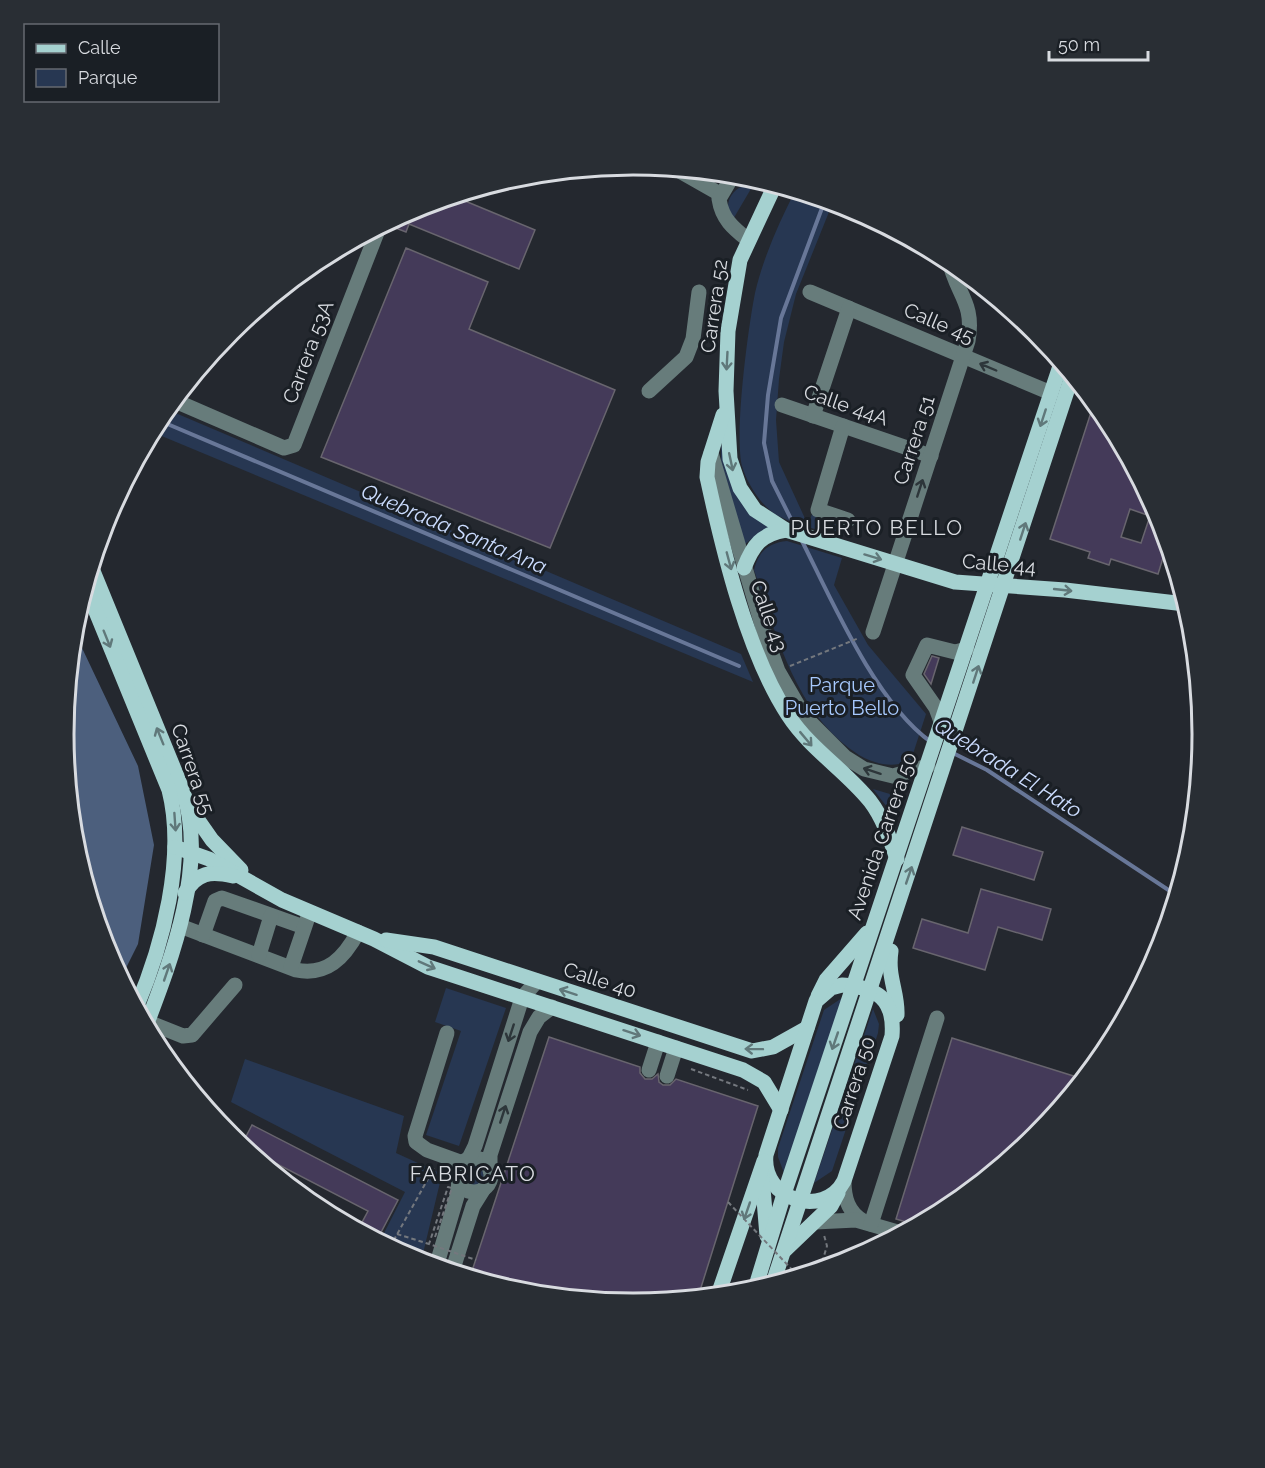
<svg xmlns="http://www.w3.org/2000/svg" width="1265" height="1468" viewBox="0 0 1265 1468" font-family="Raleway,sans-serif">
<rect width="100%" height="100%" fill="#24282f"/>
<g fill="#273752">
<path d="M755,182L732,221C721,200 734,186 755,182Z"/>
<path d="M795,191L833,202L796,294L784,342L779,379L776,420L779,462L808,525L812,514L840,523L837,535C817,529 789,524 772,512C759,502 746,481 742,466C734,434 748,328 755,293C763,258 779,223 795,191Z"/>
<polygon points="166,409 741,654 753,682 152,432"/>
<path d="M721,444C727,482 739,510 773,530L754,537L744,545L721,463Z"/>
<path d="M787,541L842,558L834,585L868,645L926,714L911,760C894,769 874,764 859,755C796,715 777,636 754,570C759,551 768,543 787,541Z"/>
<polygon points="873,789 890,794 900,794 894,816"/>
<polygon points="446,988 506,1008 459,1146 426,1135 461,1031 435,1022"/>
<polygon points="842,998 784,1173 778,1157 778,1148 824,1010"/>
<polygon points="873,1009 879,1024 878,1033 832,1171 814,1183"/>
<polygon points="245,1059 404,1116 396,1153 442,1174 421,1262 394,1249 395,1247 381,1239 405,1192 231,1102"/>
<circle cx="474" cy="1176" r="10"/>
</g>
<path fill="#4c5f7d" d="M73,629L138,766L154,845L138,944L121,978C83,908 65,815 63,735C62,700 70,664 73,629Z"/>
<g fill="none" stroke-linecap="round" stroke-linejoin="round">
<g stroke="#687798" stroke-width="4">
<polyline points="158,420 739,666"/>
<polyline points="796,529 772,481 764,443 768,395 781,318 825,200"/>
<path d="M802,541C832,601 876,703 931,742"/>
<polyline points="951,752 987,770 1176,895"/>
</g>
</g>
<g fill="#443a59" stroke="#68656e" stroke-width="1.5" fill-rule="evenodd">
<polygon points="453,196 535,230 519,269 409,224 406,232 385,224 415,208"/>
<polygon points="406,248 488,282 469,329 615,390 550,548 321,457"/>
<path d="M1094,403L1106,418L1140,481L1138,488L1145,490L1159,516L1167,545L1158,574L1111,559L1109,565L1088,558L1090,552L1050,539ZM1130,509L1150,516L1141,543L1121,537Z"/>
<polygon points="932,656 939,658 931,684 924,674"/>
<polygon points="962,827 1043,852 1034,880 953,855"/>
<polygon points="981,889 1051,909 1042,940 998,927 985,970 913,948 922,919 968,933"/>
<polygon points="549,1037 640,1067 640,1073 645,1079 652,1079 658,1074 659,1082 663,1085 670,1085 676,1079 758,1106 698,1297 632,1304 521,1292 470,1277"/>
<polygon points="952,1038 1083,1079 1035,1137 949,1208 916,1225 896,1219"/>
<polygon points="252,1125 398,1200 378,1238 359,1228 368,1211 260,1155 258,1160 241,1146"/>
</g>
<g fill="none" stroke-linecap="round" stroke-linejoin="round">
<g stroke="#74787e" stroke-width="2" stroke-dasharray="4.5 3" stroke-linecap="butt">
<polyline points="790,666 859,638"/>
<polyline points="691,1069 748,1090"/>
<polyline points="397,1234 429,1244"/>
<polyline points="390,1247 434,1168"/>
<polyline points="820,1269 827,1246 824,1235"/>
</g>
<g stroke="#677c7b" stroke-width="15">
<polyline points="676,169 720,194"/>
<path d="M739,175L732,177L719,199C722,219 733,228 748,240"/>
<polyline points="810,292 1051,393"/>
<polyline points="649,391 686,357 693,339 699,292"/>
<polyline points="173,400 284,448 294,445 378,230"/>
<polyline points="782,405 931,456"/>
<polyline points="813,416 849,308"/>
<polyline points="843,426 818,510 848,520"/>
<polyline points="711,453 765,635 778,671 804,716 845,757 864,769 893,776 928,766"/>
<path d="M873,632L968,341C975,302 956,294 949,260"/>
<polyline points="942,724 936,708 913,675 927,645 955,652 967,649"/>
<path d="M180,926L296,970C327,976 344,958 358,932"/>
<polyline points="203,935 215,901 222,898 304,927"/>
<polyline points="259,955 271,916"/>
<polyline points="291,967 308,917"/>
<polyline points="148,1022 183,1036 192,1035 235,985"/>
<polyline points="447,1033 415,1136 416,1142 427,1150 463,1163"/>
<polyline points="649,1070 658,1042"/>
<polyline points="667,1076 676,1048"/>
<circle cx="474" cy="1175" r="17"/>
<polyline points="468,1160 475,1146 522,998 537,981"/>
<polyline points="490,1170 490,1155 530,1032 539,1017 552,1007"/>
<path d="M844,1181C844,1198 848,1212 863,1221"/>
<polyline points="815,1222 856,1220 901,1233"/>
<polyline points="871,1224 937,1018"/>
<polyline points="436,1267 457,1196 459,1182"/>
<polyline points="452,1272 473,1206 483,1190"/>
</g>
<g stroke="#a5d1d0" stroke-width="15">
<polyline points="775,185 740,260 728,331 726,391 730,459 740,488 755,510 786,530 955,582 1065,590 1185,604"/>
<path d="M723,415L708,462L707,477C723,551 747,652 788,715C810,749 845,770 870,801C883,818 890,839 897,859"/>
<path d="M91,566L183,791C208,864 172,958 146,1026"/>
<path d="M744,568C753,545 761,534 786,530"/>
<path d="M85,585L169,790C186,857 163,945 136,1008"/>
<polyline points="191,810 212,840 241,870"/>
<polyline points="175,847 209,859 282,900 374,939 428,967 743,1070 764,1082 781,1110"/>
<path d="M185,893C197,872 211,871 233,876"/>
<polyline points="386,940 434,947 752,1051 773,1047 807,1028"/>
<path d="M891,951C887,977 898,992 897,1015"/>
<path d="M842,985C877,987 895,999 892,1036L844,1181C824,1219 761,1200 766,1155L816,1001L831,988Z"/>
<polyline points="818,996 826,980 867,933"/>
<polyline points="762,1176 767,1236"/>
<polyline points="785,1250 831,1206 838,1193"/>
<polyline points="773,1283 1072,376"/>
<polyline points="755,1289 784,1194 1061,363"/>
<polyline points="718,1295 764,1161"/>
</g>
<g stroke="#74787e" stroke-width="2" stroke-dasharray="4.5 3" stroke-linecap="butt">
<polyline points="728,1202 798,1276"/>
<polyline points="435,1237 452,1188 448,1187 429,1244 476,1260"/>
</g>
</g>
<defs><path id="oneway-shaft" d="M-6 0H5M1.5-3L5.5 0L1.5 3" fill="none" stroke-width="1.6" stroke-linecap="round" stroke-linejoin="round" transform="scale(1.5)"/></defs>
<g stroke="#60787a">
<use href="#oneway-shaft" transform="translate(727 361) rotate(93)"/>
<use href="#oneway-shaft" transform="translate(1043 418) rotate(108)"/>
<use href="#oneway-shaft" transform="translate(731 462) rotate(78)"/>
<use href="#oneway-shaft" transform="translate(1023 531) rotate(-72)"/>
<use href="#oneway-shaft" transform="translate(873 557) rotate(17)"/>
<use href="#oneway-shaft" transform="translate(729 561) rotate(75)"/>
<use href="#oneway-shaft" transform="translate(1063 590) rotate(6)"/>
<use href="#oneway-shaft" transform="translate(107 639) rotate(68)"/>
<use href="#oneway-shaft" transform="translate(976 674) rotate(-72)"/>
<use href="#oneway-shaft" transform="translate(160 736) rotate(-112)"/>
<use href="#oneway-shaft" transform="translate(806 739) rotate(50)"/>
<use href="#oneway-shaft" transform="translate(175 822) rotate(86)"/>
<use href="#oneway-shaft" transform="translate(909 875) rotate(-71)"/>
<use href="#oneway-shaft" transform="translate(427 965) rotate(24)"/>
<use href="#oneway-shaft" transform="translate(167 972) rotate(-71)"/>
<use href="#oneway-shaft" transform="translate(568 992) rotate(-162)"/>
<use href="#oneway-shaft" transform="translate(632 1033) rotate(18)"/>
<use href="#oneway-shaft" transform="translate(835 1041) rotate(109)"/>
<use href="#oneway-shaft" transform="translate(754 1049) rotate(-179)"/>
<use href="#oneway-shaft" transform="translate(747 1211) rotate(109)"/>
</g>
<g stroke="#2d363a">
<use href="#oneway-shaft" transform="translate(988 367) rotate(-157)"/>
<use href="#oneway-shaft" transform="translate(920 488) rotate(-72)"/>
<use href="#oneway-shaft" transform="translate(872 771) rotate(-162)"/>
<use href="#oneway-shaft" transform="translate(511 1033) rotate(108)"/>
<use href="#oneway-shaft" transform="translate(503 1114) rotate(-72)"/>
</g>
<g text-anchor="middle" stroke-width="6" stroke-linejoin="round" paint-order="stroke">
<g font-size="20" fill="#d8dbe0" stroke="#1a1f25">
<text transform="translate(714 306) rotate(-82)" y="7">Carrera 52</text>
<text transform="translate(939 323) rotate(23)" y="7">Calle 45</text>
<text transform="translate(308 352) rotate(-69)" y="7">Carrera 53A</text>
<text transform="translate(846 405) rotate(19)" y="7">Calle 44A</text>
<text transform="translate(914 440) rotate(-72)" y="7">Carrera 51</text>
<text transform="translate(999 564) rotate(5)" y="7">Calle 44</text>
<text transform="translate(769 616) rotate(71)" y="7">Calle 43</text>
<text transform="translate(193 769) rotate(71)" y="7">Carrera 55</text>
<text transform="translate(882 836) rotate(-71)" y="7">Avenida Carrera 50</text>
<text transform="translate(600 980) rotate(18)" y="7">Calle 40</text>
<text transform="translate(854 1083) rotate(-72)" y="7">Carrera 50</text>
</g>
<g font-size="20" fill="#a7c9fe" stroke="#1a1f25">
<text x="842" y="692">Parque<tspan x="842" dy="23">Puerto Bello</tspan></text>
</g>
<g font-size="21" letter-spacing="1.5" fill="#d8dbe0" stroke="#1a1f25">
<text x="877" y="535">PUERTO BELLO</text>
<text x="473" y="1181">FABRICATO</text>
</g>
<g font-size="21" font-style="italic" fill="#cbdcfe" stroke="#1a1f25">
<text transform="translate(454 529) rotate(23)" y="7">Quebrada Santa Ana</text>
<text transform="translate(1008 768) rotate(32)" y="7">Quebrada El Hato</text>
</g>
</g>
<path d="M0 0H1265V1468H0ZM74 734a559 559 0 1 1 1118 0a559 559 0 1 1-1118 0Z" fill="#292e34" fill-rule="evenodd"/>
<path fill="none" stroke="#d8dbe0" stroke-width="3" d="M74 734a559 559 0 1 1 1118 0a559 559 0 1 1-1118 0Z"/>
<rect x="24" y="24" width="195" height="78" fill="#1a1f25" stroke="#666a70" stroke-width="1.5"/>
<rect x="36" y="44" width="30" height="9" fill="#a5d1d0" stroke="#666a70" stroke-width="1.5"/>
<text x="78" y="54" font-size="18" fill="#d8dbe0">Calle</text>
<rect x="36" y="69" width="30" height="18" fill="#273752" stroke="#666a70" stroke-width="1.5"/>
<text x="78" y="84" font-size="18" fill="#d8dbe0">Parque</text>
<path d="M1049 51v9h99v-9" fill="none" stroke="#d8dbe0" stroke-width="3"/>
<text x="1058" y="51" font-size="18" fill="#d8dbe0" stroke="#1a1f25" stroke-width="4.5" paint-order="stroke">50 m</text>
</svg>
